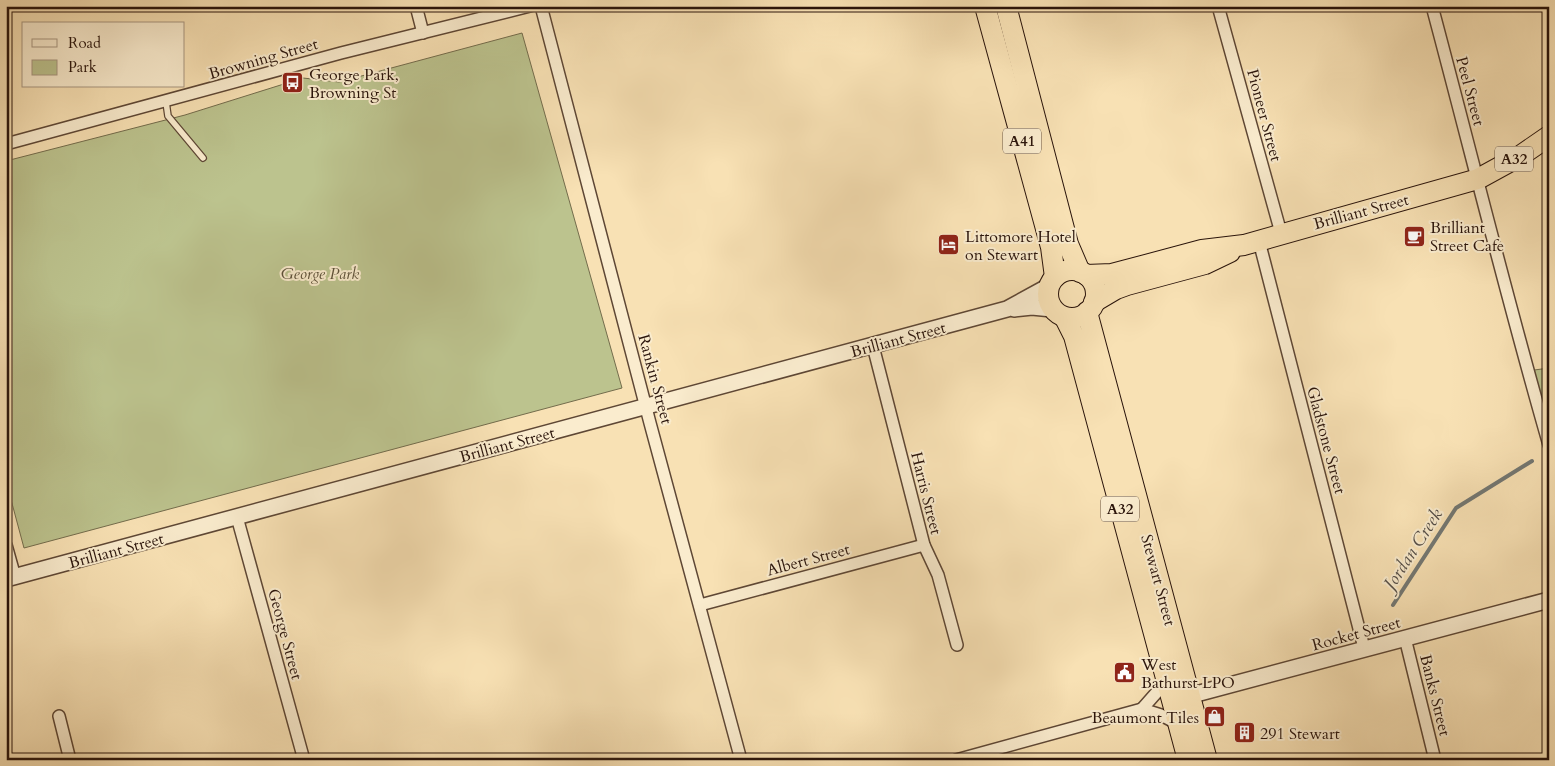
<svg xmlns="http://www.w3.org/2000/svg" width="1555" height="766" viewBox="0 0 1555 766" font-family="Cardo,serif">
<rect width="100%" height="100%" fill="#f8e1b4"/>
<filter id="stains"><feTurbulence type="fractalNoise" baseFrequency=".004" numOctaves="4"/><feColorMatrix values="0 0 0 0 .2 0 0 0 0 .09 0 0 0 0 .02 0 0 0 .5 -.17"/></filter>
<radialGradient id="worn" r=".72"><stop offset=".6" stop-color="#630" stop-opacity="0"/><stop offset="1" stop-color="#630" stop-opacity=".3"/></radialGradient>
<g fill="#bcc38e" stroke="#736c4c">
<polygon points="522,33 622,388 24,548 6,481 6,161 185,115 303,78 339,82"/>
<polygon points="1549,368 1549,445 1527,371"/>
</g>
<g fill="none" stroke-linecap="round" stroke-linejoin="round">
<polyline stroke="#737873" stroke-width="4" points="1393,605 1456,508 1532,461"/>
<defs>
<g id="service">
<polyline points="166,102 168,116 203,158"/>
<polyline points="1423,760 1435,757"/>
</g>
<g id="minor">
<polyline points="416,6 423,33"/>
<polyline points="541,6 650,423 741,760"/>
<polyline points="1218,6 1281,233"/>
<path d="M1432,6C1471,152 1507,300 1549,445"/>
<polyline points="6,144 341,53 530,6"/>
<polyline points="1259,241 1364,648"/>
<polyline points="873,346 924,545 938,575 957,645"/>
<polyline points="237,517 304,760"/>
<polyline points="6,545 15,577"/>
<polyline points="700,605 924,545"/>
<polyline points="1405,638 1435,760"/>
<polyline points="1166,679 1157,692 1142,709 1161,715 1178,724"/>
<polyline points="59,716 70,760"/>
<polyline points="956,760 1142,709"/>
</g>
<g id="tertiary">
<polyline points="1014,309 1032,307 1052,309"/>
<polyline points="6,579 1007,309 1049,286"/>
<polyline points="1181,698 1549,600"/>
</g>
<g id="trunk">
<polyline points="985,6 1051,247 1055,277"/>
<polyline points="1006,6 1068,244 1080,272"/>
<circle cx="1072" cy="294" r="24"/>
<polyline points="1086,275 1112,274 1202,250 1244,245 1478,179 1520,156 1549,136"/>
<polyline points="1094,302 1116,289 1127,285 1205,264 1230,252"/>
<polyline points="1087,312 1207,760"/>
<polyline points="1065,318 1074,336 1188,760"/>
</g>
</defs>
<use href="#service" stroke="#5e4735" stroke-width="8"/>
<use href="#minor" stroke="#5e4735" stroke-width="14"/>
<use href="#tertiary" stroke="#5e4735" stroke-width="18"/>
<use href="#trunk" stroke="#2a140b" stroke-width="22"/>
<use href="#service" stroke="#faecce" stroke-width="5.5"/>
<use href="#minor" stroke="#faecce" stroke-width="11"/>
<use href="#tertiary" stroke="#faecce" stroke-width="15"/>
<use href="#trunk" stroke="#f8e1b4" stroke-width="20"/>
</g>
<defs>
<symbol id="bus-square" viewBox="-11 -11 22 22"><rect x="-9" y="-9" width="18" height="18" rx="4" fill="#8f2418" stroke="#faecce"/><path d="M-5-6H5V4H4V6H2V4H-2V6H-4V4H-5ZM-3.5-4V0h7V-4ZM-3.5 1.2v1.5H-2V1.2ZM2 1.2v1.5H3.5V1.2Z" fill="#fff"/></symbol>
<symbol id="cafe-square" viewBox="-11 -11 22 22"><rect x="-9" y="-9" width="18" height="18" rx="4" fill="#8f2418" stroke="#faecce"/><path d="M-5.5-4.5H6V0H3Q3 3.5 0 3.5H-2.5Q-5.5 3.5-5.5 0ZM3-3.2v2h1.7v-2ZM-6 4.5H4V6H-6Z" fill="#fff"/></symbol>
<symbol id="hotel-square" viewBox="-11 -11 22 22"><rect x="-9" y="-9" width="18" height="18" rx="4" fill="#8f2418" stroke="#faecce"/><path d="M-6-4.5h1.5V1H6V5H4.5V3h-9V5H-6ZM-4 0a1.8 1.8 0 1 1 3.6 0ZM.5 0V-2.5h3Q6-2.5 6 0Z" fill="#fff"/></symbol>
<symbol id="civic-square" viewBox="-11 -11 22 22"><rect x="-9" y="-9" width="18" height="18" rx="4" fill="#8f2418" stroke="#faecce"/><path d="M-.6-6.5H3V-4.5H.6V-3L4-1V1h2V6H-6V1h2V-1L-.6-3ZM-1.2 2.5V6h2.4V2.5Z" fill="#fff"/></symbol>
<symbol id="shop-square" viewBox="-11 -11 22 22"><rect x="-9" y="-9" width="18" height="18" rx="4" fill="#8f2418" stroke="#faecce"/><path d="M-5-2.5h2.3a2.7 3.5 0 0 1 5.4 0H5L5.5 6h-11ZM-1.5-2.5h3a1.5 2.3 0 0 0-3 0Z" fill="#fff"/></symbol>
<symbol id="building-square" viewBox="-11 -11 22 22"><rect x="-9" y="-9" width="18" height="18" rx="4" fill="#8f2418" stroke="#faecce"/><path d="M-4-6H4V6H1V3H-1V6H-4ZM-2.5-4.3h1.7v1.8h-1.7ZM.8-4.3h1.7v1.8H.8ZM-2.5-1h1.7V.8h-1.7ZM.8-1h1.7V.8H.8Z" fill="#fff"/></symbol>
</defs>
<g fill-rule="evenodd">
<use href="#bus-square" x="280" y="70" width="25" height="25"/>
<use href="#cafe-square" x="1402" y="224" width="25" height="25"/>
<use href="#hotel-square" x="936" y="232" width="25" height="25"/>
<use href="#civic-square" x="1112" y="660" width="25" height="25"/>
<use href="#shop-square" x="1202" y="704" width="25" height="25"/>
<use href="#building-square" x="1232" y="720" width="25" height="25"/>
</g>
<g text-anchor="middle" stroke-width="4" stroke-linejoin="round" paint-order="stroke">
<g fill="#faecce" stroke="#685546" stroke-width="1">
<rect x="1003" y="128.5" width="38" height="25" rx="4"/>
<rect x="1495" y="146.5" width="38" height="25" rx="4"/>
<rect x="1101" y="496.5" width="38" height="25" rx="4"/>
</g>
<g font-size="15" font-weight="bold" fill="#2a140b">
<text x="1022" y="146">A41</text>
<text x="1514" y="164">A32</text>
<text x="1120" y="514">A32</text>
</g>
<g font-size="16" fill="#2a140b" stroke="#faecce">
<text transform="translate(263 58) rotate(-16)" y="6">Browning Street</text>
<text transform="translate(1471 91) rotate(75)" y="6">Peel Street</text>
<text transform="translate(1265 115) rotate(75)" y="6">Pioneer Street</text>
<text transform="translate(1361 211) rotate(-15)" y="6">Brilliant Street</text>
<text transform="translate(898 339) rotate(-15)" y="6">Brilliant Street</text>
<text transform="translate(656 379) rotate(75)" y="6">Rankin Street</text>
<text transform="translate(1327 440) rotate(75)" y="6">Gladstone Street</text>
<text transform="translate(507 444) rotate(-15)" y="6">Brilliant Street</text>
<text transform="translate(927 493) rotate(76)" y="6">Harris Street</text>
<text transform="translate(116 550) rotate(-15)" y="6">Brilliant Street</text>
<text transform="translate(808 559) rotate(-15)" y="6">Albert Street</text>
<text transform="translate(1159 580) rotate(75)" y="6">Stewart Street</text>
<text transform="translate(1356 633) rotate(-15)" y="6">Rocket Street</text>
<text transform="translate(286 634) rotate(75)" y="6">George Street</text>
<text transform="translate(1436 695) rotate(76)" y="6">Banks Street</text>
</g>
<g font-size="16" fill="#2a140b" stroke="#faecce" text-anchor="start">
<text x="309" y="80">George Park,<tspan x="309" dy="18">Browning St</tspan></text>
<text x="1430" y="233">Brilliant<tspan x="1430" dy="18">Street Cafe</tspan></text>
<text x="965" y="242">Littomore Hotel<tspan x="965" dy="18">on Stewart</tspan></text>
<text x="1141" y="670">West<tspan x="1141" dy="18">Bathurst LPO</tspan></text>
<text x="1199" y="723" text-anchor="end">Beaumont Tiles</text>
<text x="1260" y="739">291 Stewart</text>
</g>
<g font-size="16" font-style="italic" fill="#5d5139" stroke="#faecce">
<text x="320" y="279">George Park</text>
</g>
<g font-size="18" font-style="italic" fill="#544e48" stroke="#faecce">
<text transform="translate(1413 549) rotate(-57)" y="6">Jordan Creek</text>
</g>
</g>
<rect width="1555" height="766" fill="none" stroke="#f8e1b4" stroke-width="25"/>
<rect x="8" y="8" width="1540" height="751" fill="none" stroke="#2a140b" stroke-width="2.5"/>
<rect x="12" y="12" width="1530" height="741" fill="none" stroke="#2a140b"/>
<rect x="22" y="22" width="162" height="65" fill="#faecce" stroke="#a79680"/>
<rect x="32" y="39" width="25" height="8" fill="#faecce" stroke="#a79680"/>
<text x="68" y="48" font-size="15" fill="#2a140b">Road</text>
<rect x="32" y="60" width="25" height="15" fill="#bcc38e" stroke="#a79680"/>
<text x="68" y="72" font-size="15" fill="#2a140b">Park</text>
<rect width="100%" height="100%" filter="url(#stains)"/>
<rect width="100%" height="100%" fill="url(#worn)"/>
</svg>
